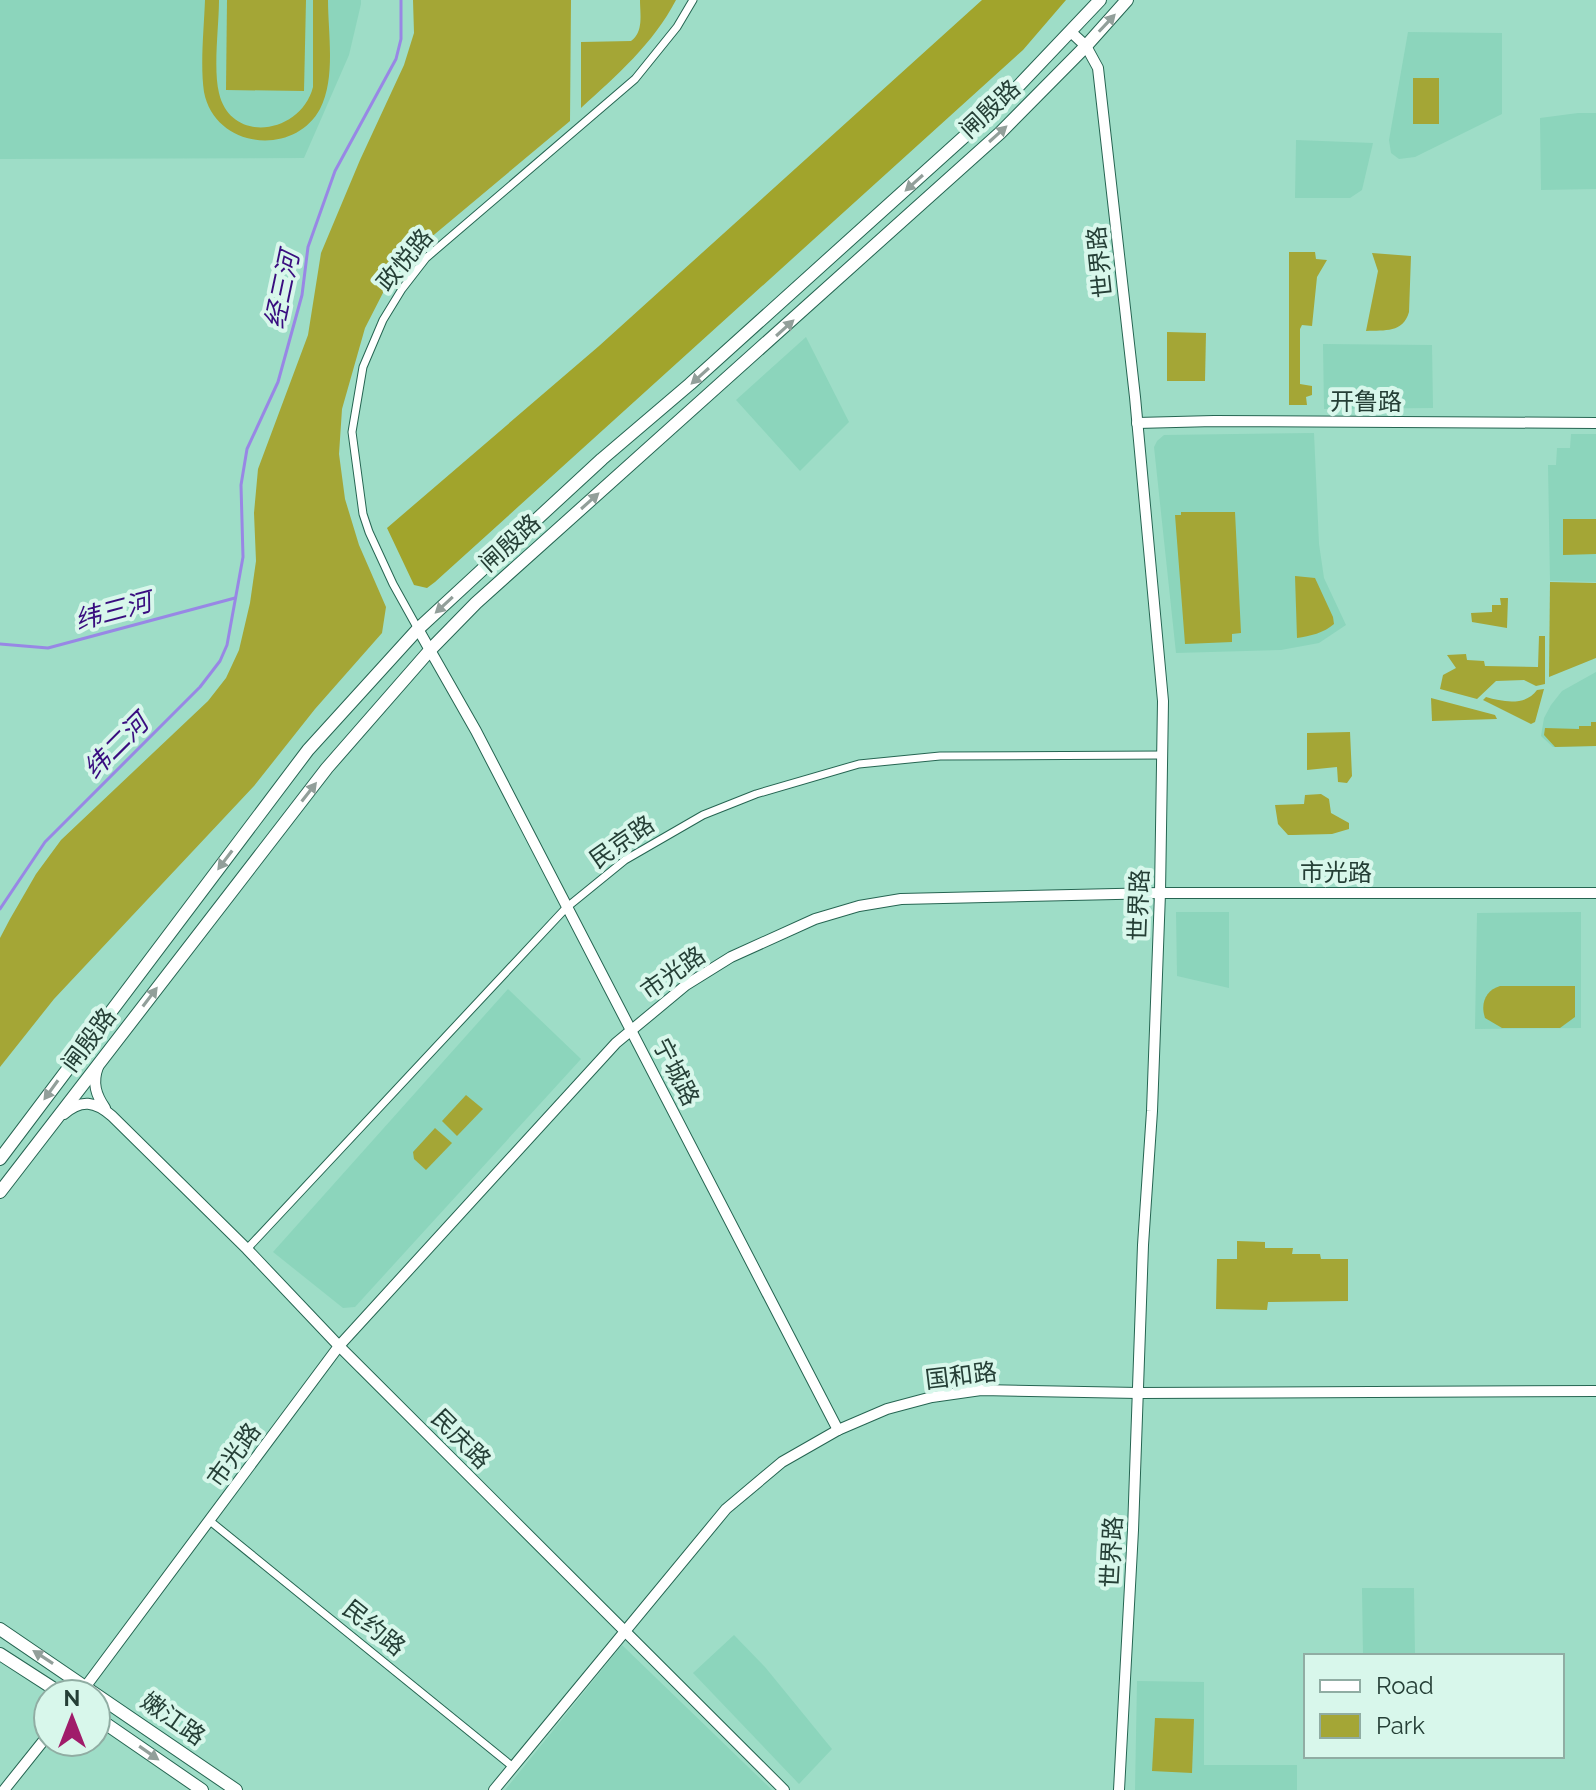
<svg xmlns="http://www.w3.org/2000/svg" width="1596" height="1790" viewBox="0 0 1596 1790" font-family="Raleway,'Noto Sans SC',sans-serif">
<rect width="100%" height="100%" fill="#9eddc7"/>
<g fill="#8cd5bc">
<polygon points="0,0 361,0 361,4 349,55 304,158 0,159"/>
<polygon points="1408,32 1502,33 1502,114 1415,157 1399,159 1391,153 1389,140"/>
<polygon points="1578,113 1596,113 1596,189 1541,190 1540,118"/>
<polygon points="1296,140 1373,143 1362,190 1350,198 1295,198"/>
<polygon points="806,337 849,422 800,471 736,400"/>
<polygon points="1323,344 1432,345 1433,408 1324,409"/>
<polygon points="1314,433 1319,544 1324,578 1346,625 1319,643 1281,650 1176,653 1154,447 1157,441 1164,435"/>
<polygon points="1571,434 1596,434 1596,582 1550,581 1548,465 1556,465 1557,448 1570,448"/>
<polygon points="1596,672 1596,746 1553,747 1541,736 1544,718 1551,705 1562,691"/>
<polygon points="1176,912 1229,912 1229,988 1177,976"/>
<polygon points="1581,912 1581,1028 1475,1029 1477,913"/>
<polygon points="508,989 581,1059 355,1307 343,1308 273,1252"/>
<polygon points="1362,1588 1414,1588 1415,1656 1363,1656"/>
<polygon points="734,1635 765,1667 832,1749 799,1784 693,1673"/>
<polygon points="622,1645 772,1790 505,1790"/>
<polygon points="1137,1681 1204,1682 1204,1765 1297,1765 1297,1790 1135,1790"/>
</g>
<g fill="#a4a636">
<path d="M205,0H219C219,26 213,69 219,93C231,145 301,134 313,87V0H328C328,33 336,78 320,109C294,157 215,149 204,92C200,65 204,28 205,0Z"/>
<polygon points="227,0 306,0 304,91 226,90"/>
<polygon points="413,0 571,0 570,121 417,249 388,283 365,328 342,409 339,454 345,499 359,545 386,607 382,633 315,709 254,786 54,999 0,1067 0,938 10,919 36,874 61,840 208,701 226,678 239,650 250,603 256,561 254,513 258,469 308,335 321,253 360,160 404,65 414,33"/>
<path d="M640,0H676C653,44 617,75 581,108V42L631,41C644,32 640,14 640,0Z"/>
<rect x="1413" y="78" width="26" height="46"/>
<polygon points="1289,252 1315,252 1316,259 1327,260 1317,277 1312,326 1302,325 1300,329 1300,384 1312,386 1312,395 1306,397 1307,405 1289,405"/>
<path d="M1372,253L1411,256L1409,312C1403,333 1385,330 1366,331L1378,271Z"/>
<polygon points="1167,332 1206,333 1205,381 1167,381"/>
<polygon points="1181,512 1235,512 1241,633 1232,634 1232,642 1185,644 1175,515 1181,515"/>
<polygon points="1563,519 1596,519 1596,554 1563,555"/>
<path d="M1295,576L1315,578L1333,617L1334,624C1324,633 1310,636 1297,638Z"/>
<polygon points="1550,582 1596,583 1596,658 1549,677"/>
<polygon points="1500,598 1508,598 1507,628 1472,622 1471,613 1492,612 1492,605 1501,605"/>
<polygon points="1539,636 1545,636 1545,684 1536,686 1524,680 1496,681 1477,699 1440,689 1443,675 1456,668 1447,655 1466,654 1467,660 1484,661 1485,666 1538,667"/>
<path d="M1544,689L1535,722L1531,724L1483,700L1486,697C1503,702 1526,706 1537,690Z"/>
<polygon points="1431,698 1495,715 1497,719 1432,721"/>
<polygon points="1591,722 1596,722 1596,746 1555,747 1544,735 1545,728 1579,729 1579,726 1591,726"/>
<polygon points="1350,732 1352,776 1347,783 1338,782 1337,767 1307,770 1307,733"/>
<polygon points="1321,794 1329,799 1331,813 1349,823 1349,829 1332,834 1293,835 1288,835 1278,824 1275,805 1304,804 1305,795"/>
<path d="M1500,986H1575V1017L1560,1028H1502L1485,1018C1480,1003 1486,990 1500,986Z"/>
<polygon points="466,1095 483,1109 457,1136 442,1121"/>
<polygon points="435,1128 452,1143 426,1170 414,1159 413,1152"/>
<polygon points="1237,1241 1265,1242 1265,1248 1293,1248 1292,1254 1320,1254 1321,1259 1348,1259 1348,1301 1268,1302 1267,1310 1216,1309 1217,1259 1237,1259"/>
<polygon points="1155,1718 1194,1719 1192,1773 1152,1771"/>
</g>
<polygon fill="#a1a42c" points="982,0 1066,0 1023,50 435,582 427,588 414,585 387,528 599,346"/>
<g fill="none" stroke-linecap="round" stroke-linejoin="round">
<g stroke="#9887e5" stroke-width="3">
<polyline points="0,644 48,648 235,598"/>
<polyline points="0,909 45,842 200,687 220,661 227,645 243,557 241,485 247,449 278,382 302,295 308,247 335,171 396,59 401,39 401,0"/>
</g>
<defs>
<g id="street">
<polyline points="418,629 393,584 369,532 363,514 352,432 363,367 383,320 402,289 426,258 635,79 677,27 693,0"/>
<polyline points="247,1249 566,908 625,860 703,815 756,794 859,764 940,756 1163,755"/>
<polyline points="210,1521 513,1767"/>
</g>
<g id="secondary">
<polyline points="1072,33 1086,46 1098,68 1135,397 1163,701 1160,893 1152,1111 1143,1245 1133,1530 1119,1790"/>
<polyline points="1137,423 1214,421 1596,423"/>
<polyline points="418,629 476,731 838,1430"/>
<path d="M98,1067C92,1083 96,1095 105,1108"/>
<path d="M64,1114C81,1099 95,1101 112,1116L247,1249L339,1346L784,1790"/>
<polyline points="80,1694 339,1346 616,1043 686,985 731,957 815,919 859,906 901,899 1160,893 1596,893"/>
<polyline points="4,1790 48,1735"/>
<polyline points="494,1790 726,1509 782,1462 838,1430 887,1409 932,1397 981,1390 1138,1393 1596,1391"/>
</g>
<g id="primary">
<polyline points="0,1159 308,750 418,629 602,459 690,384 1006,99 1100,0"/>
<polyline points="0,1192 327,768 431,649 476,603 1000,133 1086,46 1127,0"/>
<polyline points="0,1629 236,1790"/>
<polyline points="0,1654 62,1694"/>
<polyline points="96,1717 202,1790"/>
</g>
</defs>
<use href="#street" stroke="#266552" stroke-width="9"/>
<use href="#secondary" stroke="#266552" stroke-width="12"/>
<use href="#primary" stroke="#266552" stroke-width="14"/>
<use href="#street" stroke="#fff" stroke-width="7"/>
<use href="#secondary" stroke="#fff" stroke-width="10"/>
<use href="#primary" stroke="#fff" stroke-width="12"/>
</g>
<defs><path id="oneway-solid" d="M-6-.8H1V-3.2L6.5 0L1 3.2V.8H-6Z" transform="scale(2)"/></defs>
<g fill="#929f9a">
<use href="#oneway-solid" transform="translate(1107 23) rotate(-47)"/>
<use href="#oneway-solid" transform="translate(998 134) rotate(-42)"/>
<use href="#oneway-solid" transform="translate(914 183) rotate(138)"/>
<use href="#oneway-solid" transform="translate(785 328) rotate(-42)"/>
<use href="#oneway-solid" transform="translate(700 376) rotate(138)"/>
<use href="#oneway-solid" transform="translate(590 501) rotate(-42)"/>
<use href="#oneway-solid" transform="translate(444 605) rotate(137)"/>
<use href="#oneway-solid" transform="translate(309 792) rotate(-52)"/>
<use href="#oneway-solid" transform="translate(225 860) rotate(127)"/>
<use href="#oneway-solid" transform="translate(150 997) rotate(-53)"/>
<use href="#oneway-solid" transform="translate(51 1090) rotate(126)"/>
<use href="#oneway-solid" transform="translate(43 1657) rotate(-147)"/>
<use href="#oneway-solid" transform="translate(149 1753) rotate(35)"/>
</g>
<g text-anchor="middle" stroke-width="8" stroke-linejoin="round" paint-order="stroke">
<g font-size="24" fill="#253f36" stroke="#d8f7eb">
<text transform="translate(990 109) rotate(-43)" y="8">闸殷路</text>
<text transform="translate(405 260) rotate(-50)" y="8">政悦路</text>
<text transform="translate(1100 262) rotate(-96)" y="8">世界路</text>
<text x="1366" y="410">开鲁路</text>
<text transform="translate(510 543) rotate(-42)" y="8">闸殷路</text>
<text transform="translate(622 842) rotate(-35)" y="8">民京路</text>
<text x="1336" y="881">市光路</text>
<text transform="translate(1139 905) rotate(-88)" y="8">世界路</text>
<text transform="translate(673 973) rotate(-35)" y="8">市光路</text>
<text transform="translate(89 1040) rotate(-53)" y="8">闸殷路</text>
<text transform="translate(676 1072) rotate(63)" y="8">宁城路</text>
<text transform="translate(961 1376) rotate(-7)" y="8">国和路</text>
<text transform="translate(461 1439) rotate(45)" y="8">民庆路</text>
<text transform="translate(234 1455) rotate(-54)" y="8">市光路</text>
<text transform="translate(1112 1552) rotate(-87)" y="8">世界路</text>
<text transform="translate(374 1628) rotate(39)" y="8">民约路</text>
<text transform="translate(173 1719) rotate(35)" y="8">嫩江路</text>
</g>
<g font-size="26" font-style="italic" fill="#390d7f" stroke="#d8f7eb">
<text transform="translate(282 290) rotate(-78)" y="9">经三河</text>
<text transform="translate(113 611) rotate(-15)" y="9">纬三河</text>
<text transform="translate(116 746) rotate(-45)" y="9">纬二河</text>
</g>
</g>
<rect x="1304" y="1654" width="260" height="104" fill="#d8f7eb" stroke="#90ada3" stroke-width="2"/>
<rect x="1320" y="1680" width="40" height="12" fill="#ffffff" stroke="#90ada3" stroke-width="2"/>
<text x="1376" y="1694" font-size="24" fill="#253f36">Road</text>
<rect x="1320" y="1714" width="40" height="24" fill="#a4a636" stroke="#90ada3" stroke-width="2"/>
<text x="1376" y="1734" font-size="24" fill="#253f36">Park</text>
<g transform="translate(72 1718)"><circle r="38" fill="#d8f7eb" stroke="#90ada3" stroke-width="2"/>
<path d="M0-6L14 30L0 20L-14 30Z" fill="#a01c6a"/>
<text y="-12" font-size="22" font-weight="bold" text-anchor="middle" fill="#253f36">N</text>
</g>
</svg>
